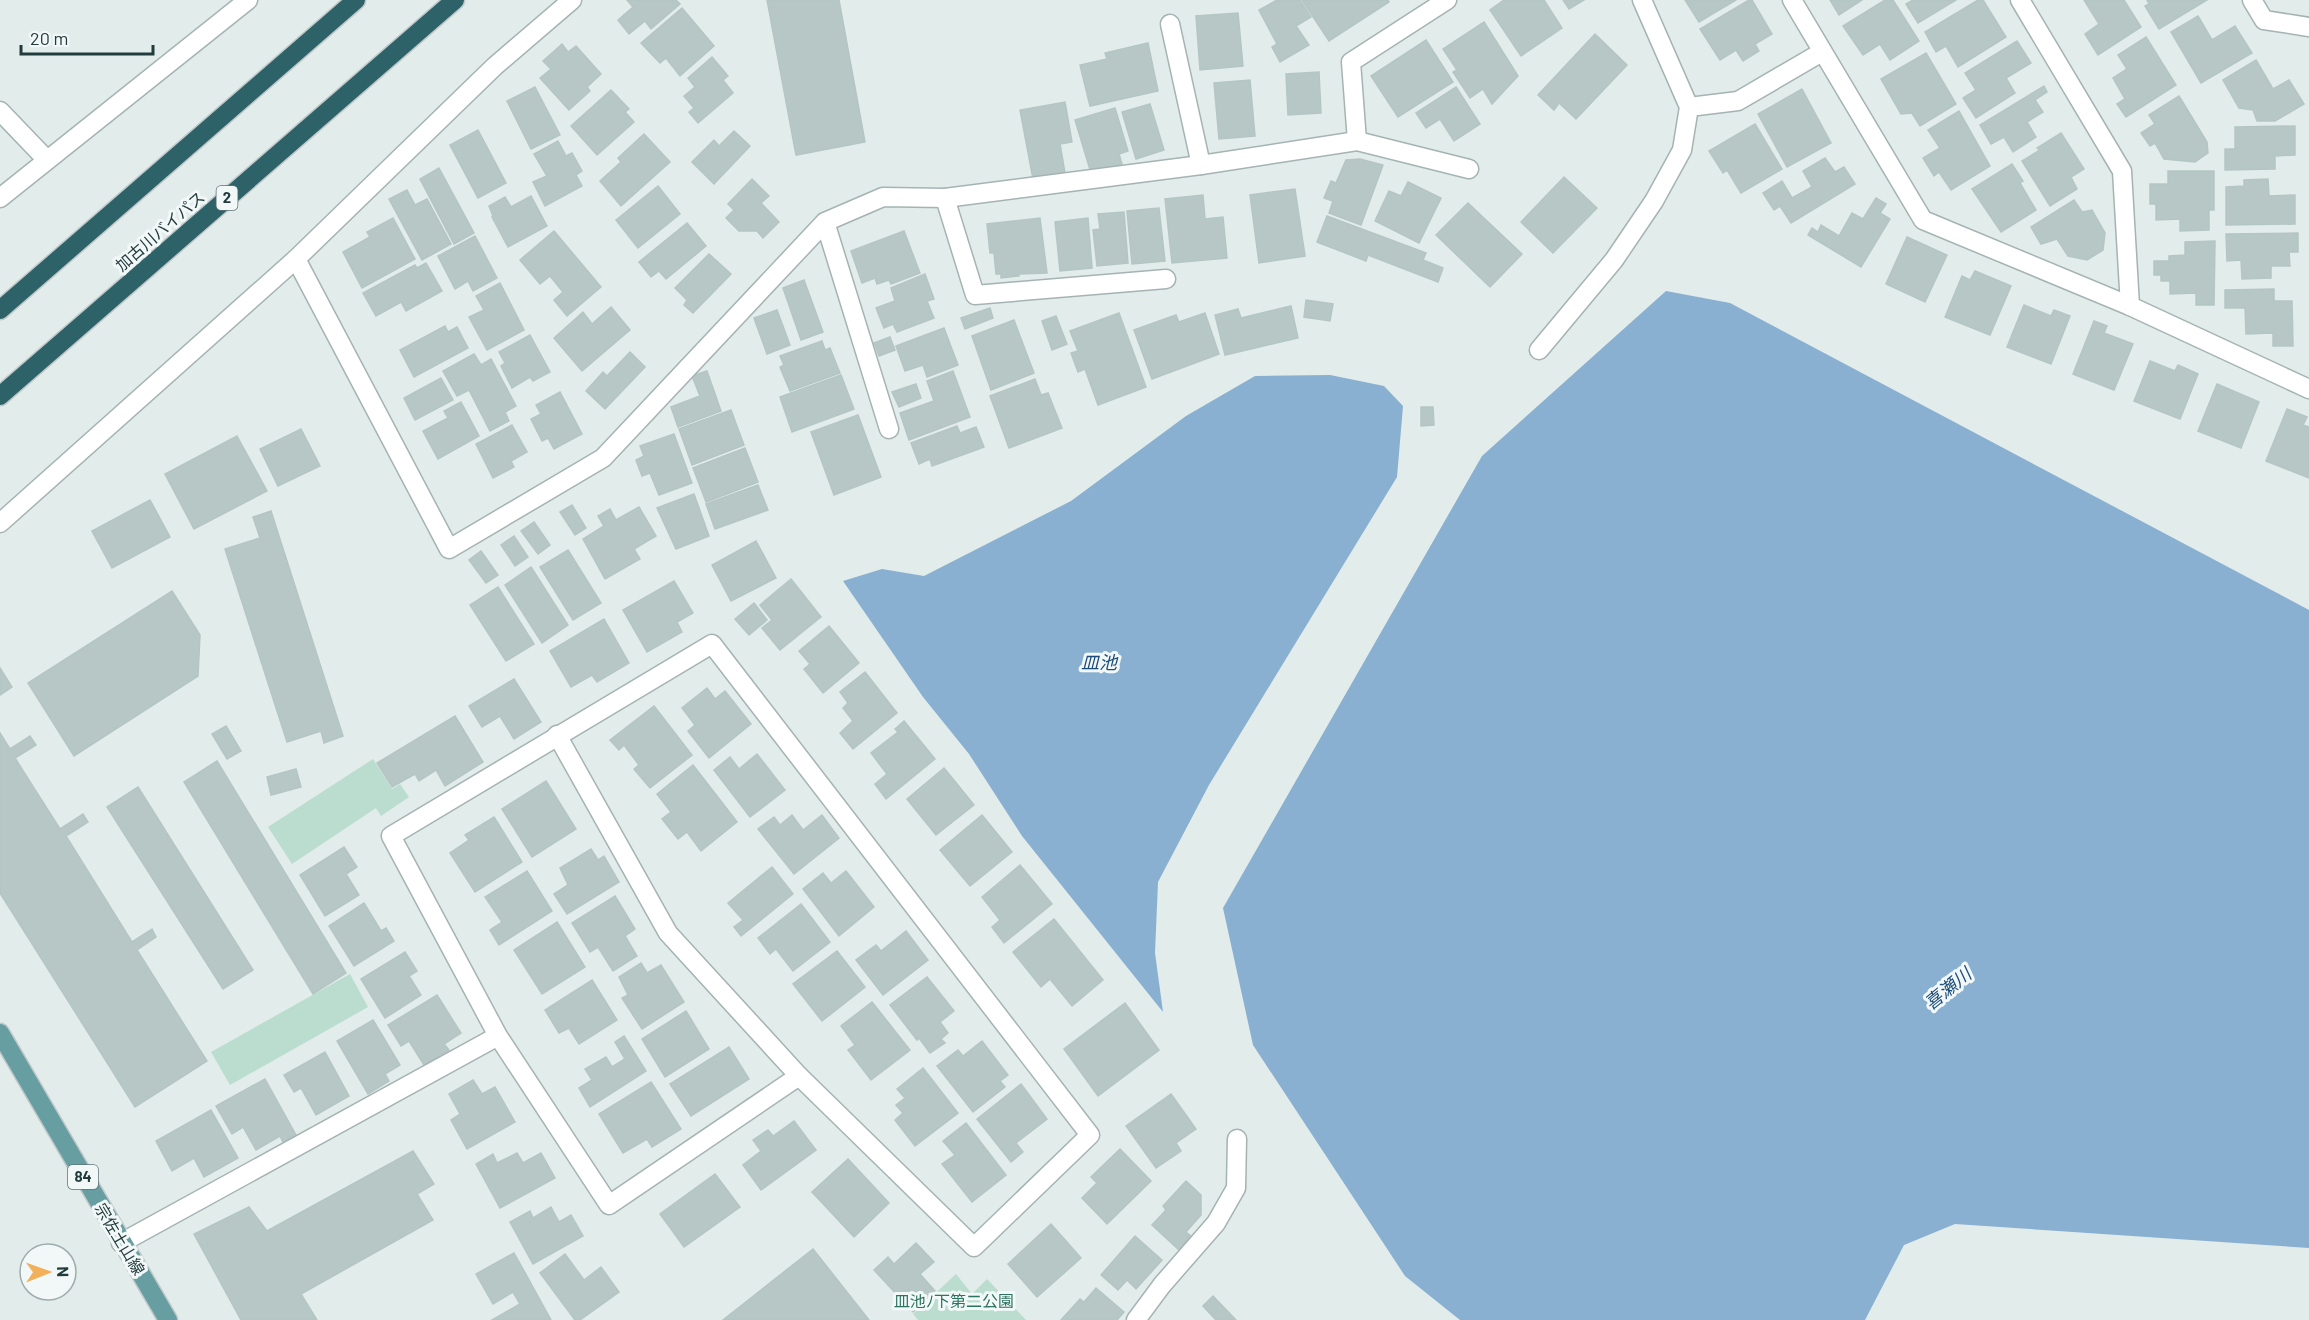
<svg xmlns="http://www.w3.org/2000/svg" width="2309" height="1320" viewBox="0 0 2309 1320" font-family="Barlow,'Noto Sans JP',sans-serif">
<rect width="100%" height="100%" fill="#e2eceb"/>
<g fill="#baddcf">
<polygon points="373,759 392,789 400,784 409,797 381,816 376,808 292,864 268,827"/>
<polygon points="350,974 368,1007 230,1085 211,1052"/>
<polygon points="956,1274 972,1294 987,1279 1026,1320 918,1320 913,1314"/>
</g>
<g fill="#89afd1">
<polygon points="1666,291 1730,303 2309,610 2309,1248 1955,1224 1904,1245 1865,1320 1460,1320 1405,1276 1253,1045 1223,908 1482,456"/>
<polygon points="1330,375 1384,386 1403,406 1397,477 1209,785 1158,882 1155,953 1163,1012 1022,836 969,754 923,697 843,581 882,569 924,576 1071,501 1186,416 1255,376"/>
</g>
<g fill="#b7c7c5" stroke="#b4c6c4" stroke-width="1.5">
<polygon points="627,0 676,0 680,4 651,29 645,21 629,34 618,20 633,7"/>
<polygon points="767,0 839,0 865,142 796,155"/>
<polygon points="1277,0 1300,0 1311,17 1296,26 1309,45 1280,62 1272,47 1277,44 1259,10"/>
<polygon points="1302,0 1388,0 1389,2 1329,41"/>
<polygon points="1504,0 1544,0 1562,28 1521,56 1490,10"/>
<polygon points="1563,0 1584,0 1569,9"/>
<polygon points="1685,0 1736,0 1699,22"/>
<polygon points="1749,0 1752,0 1772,34 1755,44 1759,51 1743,61 1736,50 1720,60 1700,29"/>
<polygon points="1830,0 1862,0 1839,15"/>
<polygon points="1885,0 1893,0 1919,41 1890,60 1880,44 1863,55 1843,26"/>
<polygon points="1913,0 1956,0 1918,23 1906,4"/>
<polygon points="1978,0 1983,0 2006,37 1958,67 1946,46 1936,52 1925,32"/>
<polygon points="2084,0 2124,0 2141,27 2098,55 2085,34 2099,24"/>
<polygon points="2147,0 2207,0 2159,29 2145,6 2149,4"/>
<polygon points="682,8 714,46 680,76 666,58 660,63 641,43"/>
<polygon points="1238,13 1243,66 1200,70 1196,16"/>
<polygon points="2198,16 2212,40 2235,26 2252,53 2201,83 2171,32"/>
<polygon points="1484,22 1518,76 1492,104 1483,89 1470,98 1453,72 1457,70 1443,49"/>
<polygon points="1595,34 1627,65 1576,119 1559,103 1554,110 1538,95"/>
<polygon points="2146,37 2176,85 2126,117 2117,104 2125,99 2113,78 2127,69 2118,55"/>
<polygon points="1426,40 1453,82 1398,117 1371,76"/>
<polygon points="2017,41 2031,63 2006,78 2015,93 1976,118 1963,98 1976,90 1965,73"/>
<polygon points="1148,43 1158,91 1090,106 1080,65 1107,59 1105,53"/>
<polygon points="562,44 568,52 576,46 601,74 587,87 590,91 569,110 540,78 551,69 543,61"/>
<polygon points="1926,53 1956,104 1920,126 1912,113 1901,114 1881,79"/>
<polygon points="712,57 728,76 723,80 733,93 698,123 689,112 694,108 684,96 695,87 688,78"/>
<polygon points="2256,60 2273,89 2289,80 2304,104 2275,121 2257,121 2253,110 2239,108 2223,80"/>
<polygon points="1319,72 1321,113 1288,115 1286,74"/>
<polygon points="1250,80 1255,136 1219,139 1214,83"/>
<polygon points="2044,86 2047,92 2035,100 2043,112 2027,122 2036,137 2013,152 2004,137 1991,144 1980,125"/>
<polygon points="535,87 560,135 531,149 507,101"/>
<polygon points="1456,87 1480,124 1454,141 1440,119 1426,128 1416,113"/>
<polygon points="1802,89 1831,143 1787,167 1758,114"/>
<polygon points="611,90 629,109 625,112 634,122 597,155 571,126"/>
<polygon points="2179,96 2207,142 2208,153 2195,162 2164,159 2155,143 2150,146 2141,133 2155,124 2149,115"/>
<polygon points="1065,102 1072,142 1060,144 1065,173 1033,179 1020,110"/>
<polygon points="1150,104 1164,150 1136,159 1122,112"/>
<polygon points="1115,108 1128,151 1119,154 1122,164 1091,173 1075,120"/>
<polygon points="1959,111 1990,166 1951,190 1939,172 1934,176 1923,158 1940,148 1928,130"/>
<polygon points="1755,124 1782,169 1741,193 1727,170 1723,173 1709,151"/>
<polygon points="2295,126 2295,155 2275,156 2275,169 2225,170 2225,149 2235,149 2235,127"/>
<polygon points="478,130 506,183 478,198 450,145"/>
<polygon points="734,131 750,146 714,184 692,162 714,140 719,146"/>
<polygon points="2061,133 2084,169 2071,177 2077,189 2050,206 2022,161 2040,150 2037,148"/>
<polygon points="644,134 670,162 621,206 600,181 621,162 618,158"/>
<polygon points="558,141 566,156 572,153 582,171 576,175 582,186 545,206 533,182 547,176 534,154"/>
<polygon points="1825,158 1835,172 1844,167 1855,184 1791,223 1780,206 1774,210 1763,193 1782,181 1792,198 1812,187 1803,171"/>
<polygon points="1360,159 1383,165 1361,225 1329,213 1333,201 1324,198 1331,181 1336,183 1346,160"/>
<polygon points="2012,164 2023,181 2020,183 2036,210 2001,232 1972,189"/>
<polygon points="439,168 474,233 454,244 420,179"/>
<polygon points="2168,171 2214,171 2214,210 2209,210 2209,230 2180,231 2180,219 2156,220 2156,204 2150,204 2150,184 2168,184"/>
<polygon points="1564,177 1597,208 1553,253 1521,222"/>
<polygon points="752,179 769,196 761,203 779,222 763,238 757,231 739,231 726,218 734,210 728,204"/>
<polygon points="2268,179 2269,196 2295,195 2295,224 2226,225 2226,187 2244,186 2244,180"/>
<polygon points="1408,182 1441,198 1419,243 1375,221 1389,191 1401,196"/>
<polygon points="658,186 680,214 638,248 616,220"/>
<polygon points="1295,189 1305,256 1259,263 1250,195"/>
<polygon points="407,190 415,205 427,199 451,244 422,260 389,199"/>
<polygon points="1203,195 1205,219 1223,217 1227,258 1172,263 1165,199"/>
<polygon points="531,196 547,226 508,247 492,217 493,216 489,206 505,197 511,207"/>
<polygon points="1876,198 1886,204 1880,213 1890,219 1861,267 1808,235 1812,228 1818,232 1821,225 1839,236 1852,213 1863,219"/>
<polygon points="2074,200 2082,212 2092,210 2105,233 2103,250 2087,260 2068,256 2057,239 2041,244 2031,227"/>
<polygon points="1468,203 1522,254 1490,287 1436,235"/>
<polygon points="1159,208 1165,261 1132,264 1127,211"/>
<polygon points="1124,212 1128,263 1097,266 1093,230 1100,229 1098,214"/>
<polygon points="1327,216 1426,253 1423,260 1443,268 1438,282 1368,255 1366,261 1317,242"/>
<polygon points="393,218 415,259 362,288 343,252 370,237 367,232"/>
<polygon points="1040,218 1047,273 1019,274 1019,276 1001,278 1001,274 996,274 994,253 990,253 987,224"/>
<polygon points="1088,218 1092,268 1060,271 1055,222"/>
<polygon points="687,223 706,246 666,279 659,271 651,277 639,262"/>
<polygon points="554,231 601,287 567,316 554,300 563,292 550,276 540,284 520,260"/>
<polygon points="904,231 920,273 891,284 889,280 877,284 875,278 862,283 851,251"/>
<polygon points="2298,233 2298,252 2289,252 2290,266 2271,266 2271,278 2242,279 2241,260 2227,261 2226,234"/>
<polygon points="475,236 497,278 473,291 468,281 455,289 438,256"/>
<polygon points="1907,237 1947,255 1925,302 1886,284"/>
<polygon points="2215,241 2214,305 2196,305 2196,293 2170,294 2170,281 2161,281 2161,275 2154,275 2154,261 2169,261 2169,256 2185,255 2185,242"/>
<polygon points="709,254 731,274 693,313 684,305 687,300 675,288"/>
<polygon points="426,263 442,291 406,311 401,302 376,316 363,293 415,265 417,268"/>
<polygon points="1975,271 2011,286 1990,335 1945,317 1962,276 1970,280"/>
<polygon points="925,274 934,299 927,301 934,318 897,332 893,324 884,328 876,308 895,301 891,288"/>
<polygon points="804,280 823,332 801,340 783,288"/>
<polygon points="500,283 524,330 487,350 469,317 484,310 476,296"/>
<polygon points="2274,289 2274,301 2292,301 2293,346 2273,346 2273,333 2246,334 2245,308 2225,308 2225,290"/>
<polygon points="1306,300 1333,304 1330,321 1304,317"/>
<polygon points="2024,305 2051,316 2054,310 2070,316 2051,364 2007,347"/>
<polygon points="1291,306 1298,338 1225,355 1215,315 1238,309 1241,318"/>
<polygon points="611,307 630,330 582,371 554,338 583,312 592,324"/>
<polygon points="990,308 993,318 965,329 961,318"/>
<polygon points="777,310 790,345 767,354 754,318"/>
<polygon points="1119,313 1146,387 1098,405 1085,369 1078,372 1071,353 1078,351 1070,331"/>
<polygon points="1205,313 1219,354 1152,379 1134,330 1176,315 1179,322"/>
<polygon points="1056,316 1067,344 1052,350 1042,321"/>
<polygon points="1014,320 1034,373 991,390 972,336"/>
<polygon points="2094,321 2107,326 2104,333 2133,344 2114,390 2073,374"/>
<polygon points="445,326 448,332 457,327 468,348 414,377 400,350"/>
<polygon points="944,328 958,365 927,377 923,365 905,371 896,346"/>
<polygon points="530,335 550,372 533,381 530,377 512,388 501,366 505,363 499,352"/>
<polygon points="890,337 895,350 879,356 874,343"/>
<polygon points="822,341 825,350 830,348 840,373 790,391 780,367 784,365 780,356"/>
<polygon points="630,352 645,367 605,409 586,391 603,372 607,376"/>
<polygon points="474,354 481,365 491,359 516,406 505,412 509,421 490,431 469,390 457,396 443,371"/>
<polygon points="2150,361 2175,371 2178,365 2198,374 2180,419 2134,401"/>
<polygon points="707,371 721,411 678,427 671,407 700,396 692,376"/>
<polygon points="953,371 970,417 909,440 900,413 934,401 927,381"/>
<polygon points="841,375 854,409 792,432 780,397"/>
<polygon points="441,378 453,400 415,420 404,398"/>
<polygon points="1035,379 1041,395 1048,393 1062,428 1009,448 990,396"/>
<polygon points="916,384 921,398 899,407 892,392"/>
<polygon points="2217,384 2259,402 2241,448 2198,431"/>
<polygon points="560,392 582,434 554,449 548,438 542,441 531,419 541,414 536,405"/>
<polygon points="461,402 479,436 438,459 423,431 448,418 444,411"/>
<polygon points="1421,407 1433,407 1434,425 1421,426"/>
<polygon points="2287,409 2307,417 2303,425 2309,427 2309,478 2266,461"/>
<polygon points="731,410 744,445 692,465 679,429"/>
<polygon points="858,415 881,477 834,495 811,432"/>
<polygon points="512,425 527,452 511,461 514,467 493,478 476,444"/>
<polygon points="957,426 960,433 976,427 984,447 932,466 930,459 919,464 911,443"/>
<polygon points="301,429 320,466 278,486 260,449"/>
<polygon points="674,434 692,483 659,495 650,473 642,476 636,460 644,456 640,446"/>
<polygon points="237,436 267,491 194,529 165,474"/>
<polygon points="745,448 758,482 706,502 693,468"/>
<polygon points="758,485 768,510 715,529 706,504"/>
<polygon points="694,494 709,536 676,549 657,508"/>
<polygon points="150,500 170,537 112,568 92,531"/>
<polygon points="572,505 586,528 575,535 560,512"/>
<polygon points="639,507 656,536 634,549 640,559 605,579 583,539 604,526 598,516 610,509 616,520"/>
<polygon points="271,511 343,736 324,743 321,731 287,742 225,549 260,538 253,517"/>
<polygon points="534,522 550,545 538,554 521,531"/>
<polygon points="514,536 528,557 515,566 501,545"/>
<polygon points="756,541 776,578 731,601 712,565"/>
<polygon points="568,550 601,603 573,620 540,567"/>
<polygon points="481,551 498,575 486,583 469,560"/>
<polygon points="531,567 568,625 542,643 505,585"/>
<polygon points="791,579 821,617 780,650 762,628 772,620 760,605"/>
<polygon points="674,581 693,613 677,622 682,632 647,652 623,610"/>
<polygon points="498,587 534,644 506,661 470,605"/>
<polygon points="172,591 200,635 198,676 74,756 28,683"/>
<polygon points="754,603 767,620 749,635 735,619"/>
<polygon points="604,619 629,663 597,682 592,675 571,687 550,651"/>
<polygon points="829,626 859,663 823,693 804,669 810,664 799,651"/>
<polygon points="0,668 12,687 0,695"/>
<polygon points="865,672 897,713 853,749 840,733 853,721 843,708 848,703 840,692"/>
<polygon points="514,679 541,722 514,739 500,716 482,727 469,706"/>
<polygon points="707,688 715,699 725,691 751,724 709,758 688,731 695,725 682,708"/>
<polygon points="654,706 692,755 650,788 634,769 639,765 624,745 619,750 610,740"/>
<polygon points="455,716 483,762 445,786 436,770 419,781 415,774 392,787 377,763"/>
<polygon points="904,721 935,759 886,799 875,784 887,774 871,753 898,732 895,729"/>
<polygon points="226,726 241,751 227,759 212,734"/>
<polygon points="0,733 10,749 30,736 36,745 15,758 60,829 83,814 88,822 66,836 132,942 152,929 156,937 137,950 207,1061 135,1107 0,893"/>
<polygon points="757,754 785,790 750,817 714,770 730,757 739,769"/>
<polygon points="217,761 346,973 313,994 184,782"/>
<polygon points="693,765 737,822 701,851 687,832 678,839 662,819 671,812 657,794"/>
<polygon points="944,768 974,805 936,835 907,799"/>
<polygon points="296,769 301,787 271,795 267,777"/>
<polygon points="546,781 576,829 532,857 502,809"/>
<polygon points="138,787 253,970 223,989 107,807"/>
<polygon points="792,815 803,830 822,815 839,838 794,874 758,829 774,817 780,825"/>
<polygon points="982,815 1012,852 970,886 940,850"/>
<polygon points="494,817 522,862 475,892 450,853 469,840 465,835"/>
<polygon points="344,847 357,867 346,874 359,895 325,916 300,875"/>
<polygon points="591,849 598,860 604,856 619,882 567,914 554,894 568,885 560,868"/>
<polygon points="1020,865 1052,904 1004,943 992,927 1000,920 982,897"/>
<polygon points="772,867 793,894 741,936 734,927 743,920 728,903"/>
<polygon points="527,871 552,911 499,945 490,930 502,922 485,897"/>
<polygon points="846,871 874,907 839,936 803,889 823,873 831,883"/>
<polygon points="615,896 635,929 625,936 637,956 613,971 598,947 590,952 572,923"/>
<polygon points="364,903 381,931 386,928 394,941 354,966 329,926"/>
<polygon points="801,904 830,942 793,971 776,949 770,954 758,938"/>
<polygon points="1054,919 1103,980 1072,1006 1050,979 1041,987 1013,952"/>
<polygon points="557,922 585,967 542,994 514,950"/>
<polygon points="906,931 928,960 883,995 856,960 876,945 881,951"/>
<polygon points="837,951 865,987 822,1021 793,984"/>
<polygon points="405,952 417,971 409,976 421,995 385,1018 361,979"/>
<polygon points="641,963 647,973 661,965 684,1002 642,1029 622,998 628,995 619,977"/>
<polygon points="927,977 954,1011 940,1022 948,1033 941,1039 945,1043 930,1053 919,1038 917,1040 890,1005"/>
<polygon points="592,980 617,1020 579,1044 569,1028 559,1033 545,1010"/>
<polygon points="437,995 461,1033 444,1044 449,1050 424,1065 409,1041 401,1046 388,1025"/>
<polygon points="872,1002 910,1050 871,1080 848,1050 855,1045 841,1026"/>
<polygon points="1125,1003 1159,1050 1098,1096 1064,1049"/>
<polygon points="686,1011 709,1049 665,1077 642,1039"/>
<polygon points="373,1020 400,1065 385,1074 389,1081 368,1094 337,1041"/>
<polygon points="624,1036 646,1071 590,1107 579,1088 592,1080 585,1069 606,1057 612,1067 625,1059 615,1042"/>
<polygon points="982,1041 1008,1075 1000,1081 1005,1087 973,1112 937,1066 958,1050 963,1056"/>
<polygon points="729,1047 749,1079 691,1116 670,1084"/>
<polygon points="325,1052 349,1096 316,1115 301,1088 294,1092 284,1075"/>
<polygon points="923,1068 958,1113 915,1146 895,1120 903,1113 896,1105 905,1098 897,1089"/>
<polygon points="265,1079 296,1135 283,1142 280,1136 256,1150 243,1127 232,1134 216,1106"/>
<polygon points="473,1080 482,1094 495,1087 515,1122 467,1149 451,1120 460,1114 449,1094"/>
<polygon points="651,1082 681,1129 652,1147 647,1139 623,1153 599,1114"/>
<polygon points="1021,1084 1047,1119 1016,1143 1023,1152 1011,1162 977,1119"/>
<polygon points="1171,1094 1196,1129 1176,1143 1181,1151 1156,1168 1126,1126"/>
<polygon points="211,1110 238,1158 204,1177 194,1158 172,1171 156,1141"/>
<polygon points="794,1121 816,1150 761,1190 743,1165 761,1151 753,1140 768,1130 773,1136"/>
<polygon points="966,1123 1006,1175 972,1202 942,1164 955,1155 943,1141"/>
<polygon points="1120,1149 1151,1181 1107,1224 1082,1198 1097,1183 1091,1177"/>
<polygon points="413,1151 434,1184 417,1194 433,1220 301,1294 317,1320 241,1320 194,1234 249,1207 267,1231"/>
<polygon points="517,1153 523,1163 541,1153 555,1178 500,1208 476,1164 493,1154 497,1163"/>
<polygon points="848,1159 889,1203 854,1237 812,1192"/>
<polygon points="715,1174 740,1207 684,1247 660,1214"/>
<polygon points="1186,1181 1201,1195 1201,1215 1186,1232 1192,1237 1180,1251 1152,1225 1166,1210 1163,1206"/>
<polygon points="551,1207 559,1222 571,1215 583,1236 533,1264 510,1222 530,1211 533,1218"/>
<polygon points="1051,1224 1081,1258 1037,1297 1008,1264"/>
<polygon points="1135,1236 1162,1260 1136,1289 1127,1280 1118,1290 1101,1275"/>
<polygon points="916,1243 934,1262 920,1274 935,1291 913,1312 874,1270 888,1257 894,1264"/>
<polygon points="813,1249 869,1320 723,1320"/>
<polygon points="514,1253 523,1269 551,1320 492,1320 520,1304 513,1292 493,1304 476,1274"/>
<polygon points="565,1254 584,1280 601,1267 619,1292 580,1320 575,1320 540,1273"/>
<polygon points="1096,1288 1124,1312 1117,1320 1061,1320 1080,1299 1084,1302"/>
<polygon points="1213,1296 1236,1320 1216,1320 1203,1306"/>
</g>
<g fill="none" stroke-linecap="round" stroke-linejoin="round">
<defs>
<g id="street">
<polyline points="1792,0 1923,220 2130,306 2309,389"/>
<polyline points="2020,0 2122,171 2130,306"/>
<polyline points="2252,0 2264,20 2309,27"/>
<polyline points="1170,24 1201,165"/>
<polyline points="1689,107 1738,101 1822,52"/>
<polyline points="0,111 47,160"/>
<polyline points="1357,141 1351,62 1447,0"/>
<polyline points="0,198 248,0"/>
<polyline points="945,198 975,295 1166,279"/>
<polyline points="825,222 889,429"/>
<polyline points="296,259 449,549 603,458 825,222 883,197 945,198 1201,165 1357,141 1469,169"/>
<polyline points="1539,350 1614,260 1654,201 1682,150 1689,107 1642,0"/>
<polyline points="0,523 296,259 495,66 572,0"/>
<polyline points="557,735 668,933 799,1076"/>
<polyline points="121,1243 498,1036 391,836 712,644 1090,1135 974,1247 799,1076 609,1205 498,1036"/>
<polyline points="1136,1320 1162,1285 1216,1223 1236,1188 1237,1139"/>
</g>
<polyline id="primary" points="0,1033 168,1320"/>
<g id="highway">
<polyline points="0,310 356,0"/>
<polyline points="0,396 455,0"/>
</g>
</defs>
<use href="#street" stroke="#a5b3b3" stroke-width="21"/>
<use href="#primary" stroke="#c1c8c9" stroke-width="21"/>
<use href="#highway" stroke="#c1c8c9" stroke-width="21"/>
<use href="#street" stroke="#fff" stroke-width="18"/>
<use href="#primary" stroke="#669ea2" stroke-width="18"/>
<use href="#highway" stroke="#2d6269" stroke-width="18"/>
</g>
<g text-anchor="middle" stroke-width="6" stroke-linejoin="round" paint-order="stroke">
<g fill="#f2f8f7" stroke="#607475" stroke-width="1.5">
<rect x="216.5" y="186" width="21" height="24" rx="4.5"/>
<rect x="68" y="1165" width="30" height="24" rx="4.5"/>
</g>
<g font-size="15" font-weight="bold" fill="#223b3d">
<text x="227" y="203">2</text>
<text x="83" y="1182">84</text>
</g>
<g font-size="16" fill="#223b3d" stroke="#f2f8f7">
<text transform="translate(160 231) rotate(-41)" y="6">加古川バイパス</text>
<text transform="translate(120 1239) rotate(59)" y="6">宗佐土山線</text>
</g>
<g font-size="16" fill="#2c745f" stroke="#f2f8f7">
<text x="954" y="1307">皿池ﾉ下第二公園</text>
</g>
<g font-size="18" font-style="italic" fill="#1c4c79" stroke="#f2f8f7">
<text x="1099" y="669">皿池</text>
<text transform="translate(1948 989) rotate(-39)" y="6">喜瀬川</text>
</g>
</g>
<g transform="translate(48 1272) rotate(89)"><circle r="28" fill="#f2f8f7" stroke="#9facad" stroke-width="1.5"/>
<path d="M0-4.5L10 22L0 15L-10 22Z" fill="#f2b05a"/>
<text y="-9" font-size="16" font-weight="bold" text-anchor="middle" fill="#223b3d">N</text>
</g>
<path d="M21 45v9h132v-9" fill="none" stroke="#223b3d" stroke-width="3"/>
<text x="30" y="45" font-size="18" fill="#223b3d" stroke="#f2f8f7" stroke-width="4.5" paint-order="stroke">20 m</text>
</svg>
